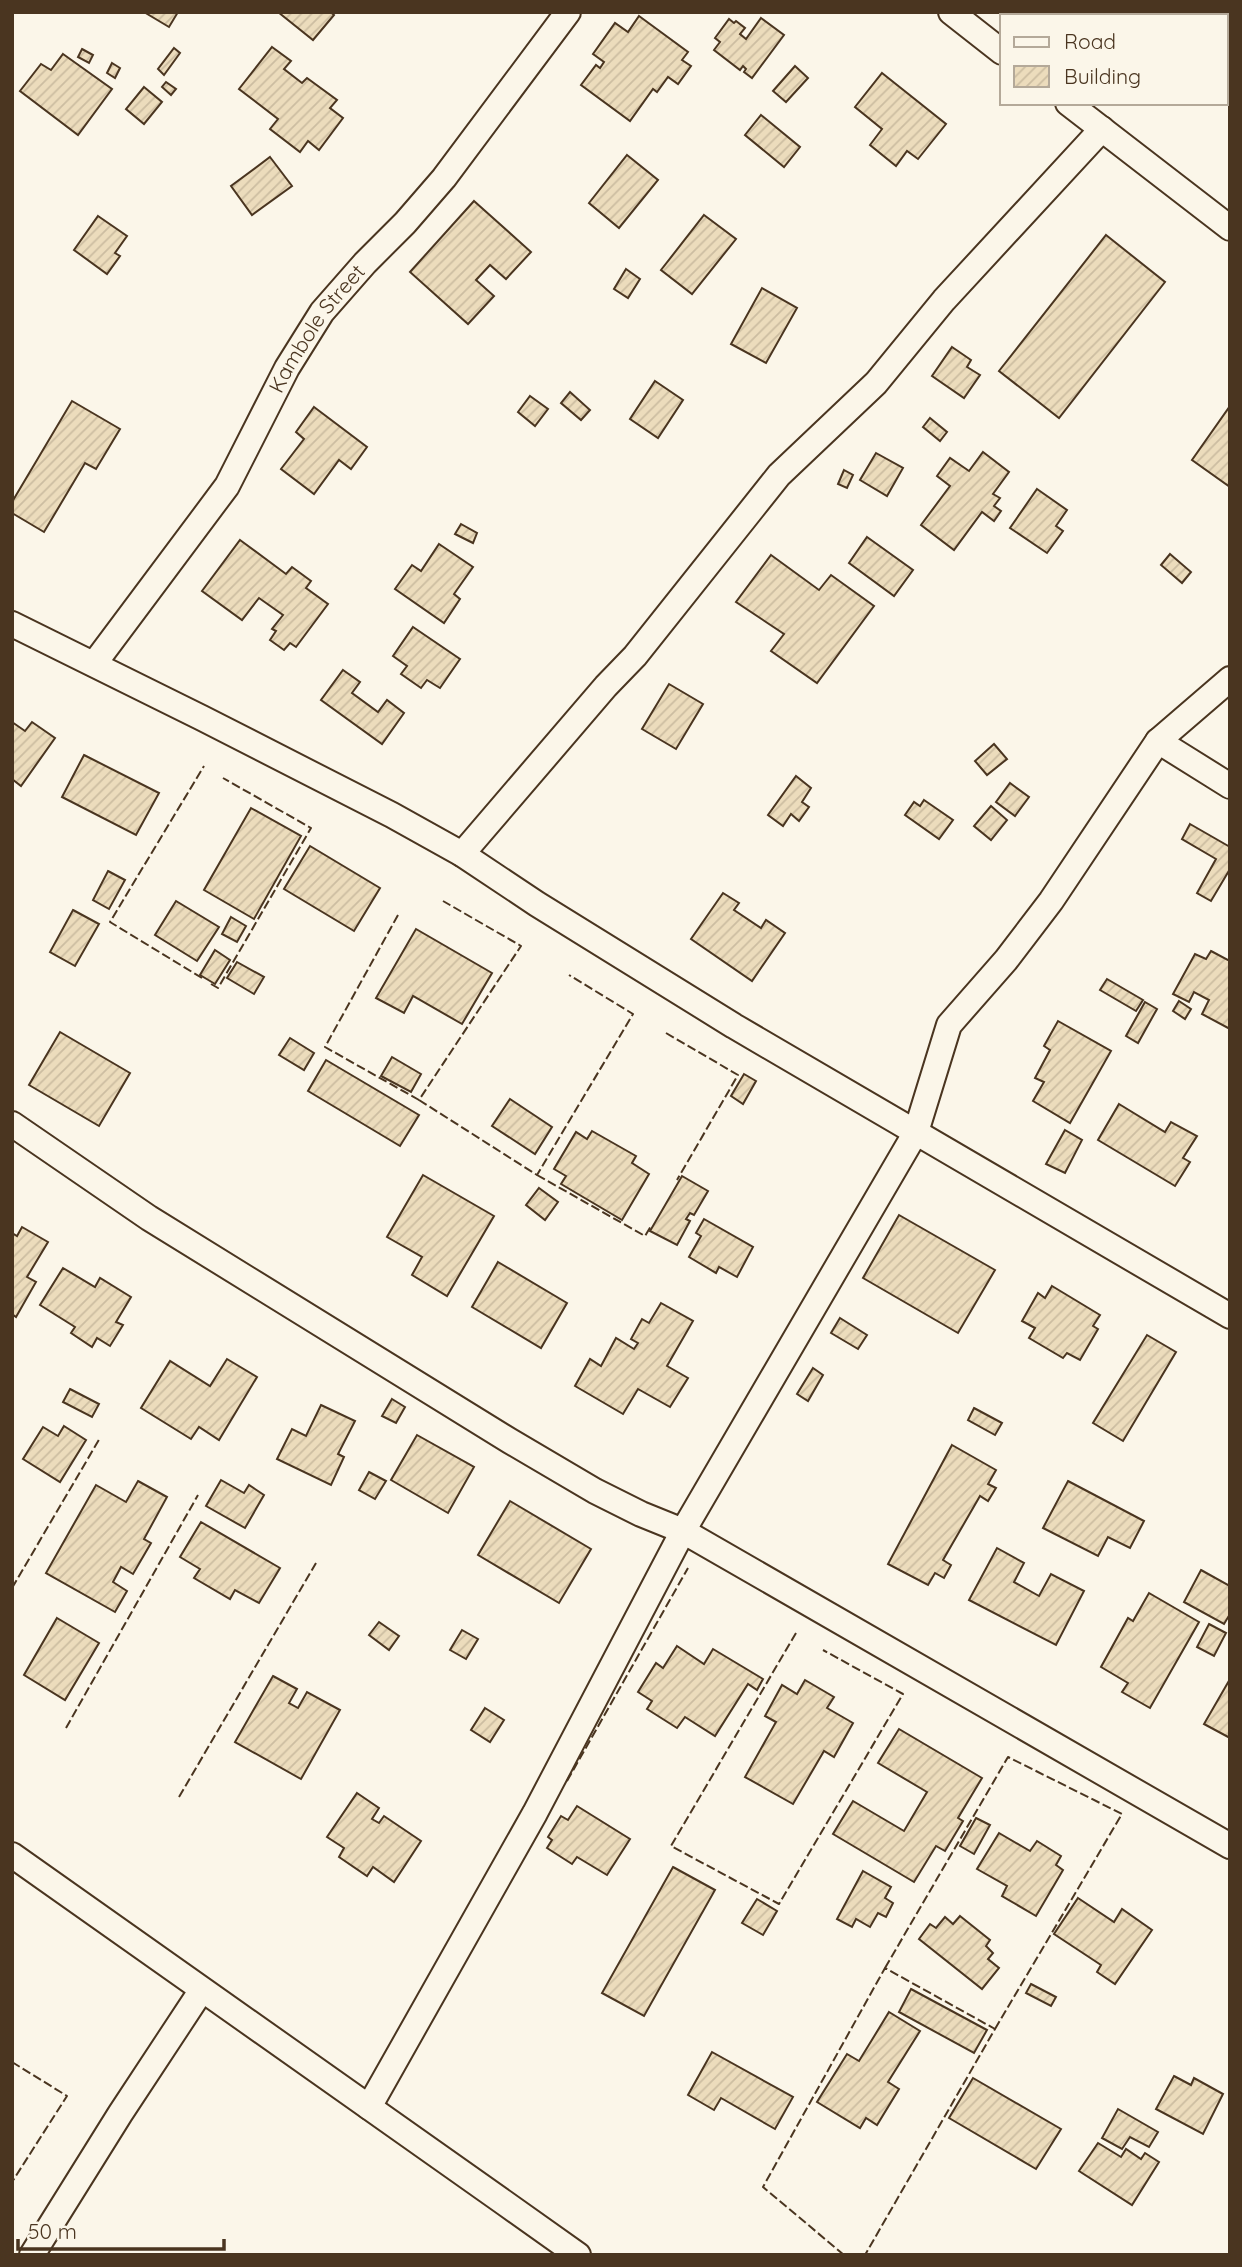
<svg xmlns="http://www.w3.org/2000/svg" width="1242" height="2267" viewBox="0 0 1242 2267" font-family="Quicksand,sans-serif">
<defs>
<pattern id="building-hatch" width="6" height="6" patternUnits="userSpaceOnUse" patternTransform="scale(1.75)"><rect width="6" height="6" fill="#ecdcbc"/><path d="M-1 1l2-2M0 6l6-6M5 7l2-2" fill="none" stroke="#ccbda1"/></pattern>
</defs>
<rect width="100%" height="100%" fill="#fbf6e9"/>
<g fill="url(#building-hatch)" stroke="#4a3520" stroke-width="2">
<polygon points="144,12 178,12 169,27"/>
<polygon points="278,12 331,12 334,15 313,40"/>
<polygon points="1199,12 1223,12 1230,16 1230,43 1226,49 1226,16 1197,16"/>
<polygon points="639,16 688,52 682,60 691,66 678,84 668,77 657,92 653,89 630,121 581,85 596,65 600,68 604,62 593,54 615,23 628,32"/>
<polygon points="761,18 784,35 752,78 744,72 746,69 743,66 740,70 714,50 720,42 715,38 729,19 734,23 736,21 745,28 740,34 746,39"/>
<polygon points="272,47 291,61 284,69 302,83 307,78 337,100 330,108 343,118 319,150 308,141 300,152 270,129 278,119 239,89"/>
<polygon points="174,48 180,53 164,75 158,69"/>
<polygon points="82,49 93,55 89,63 78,57"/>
<polygon points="63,54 112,89 78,135 20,91 41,64 51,70"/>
<polygon points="112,63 120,68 115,78 107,73"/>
<polygon points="795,66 808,78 786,102 773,91"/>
<polygon points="882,73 946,124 918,159 907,151 896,166 870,145 882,129 855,107"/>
<polygon points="166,82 176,89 171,95 162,87"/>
<polygon points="144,87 162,102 144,124 126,109"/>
<polygon points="761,115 800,147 784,167 745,135"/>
<polygon points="627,155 658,180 619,228 589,203"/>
<polygon points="270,157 292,186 252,215 231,186"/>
<polygon points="474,201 531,252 506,279 490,265 476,280 494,296 468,324 410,272"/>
<polygon points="704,215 736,239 692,294 661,270"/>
<polygon points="98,216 127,236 115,253 120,256 107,274 74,250"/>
<polygon points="1106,235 1165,282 1059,418 999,371"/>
<polygon points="626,269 640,279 628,298 614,289"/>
<polygon points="762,288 797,308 766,363 731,344"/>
<polygon points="952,347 971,360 967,367 980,375 964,398 932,376"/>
<polygon points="655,381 683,400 658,438 630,419"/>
<polygon points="570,392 590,410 581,420 561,403"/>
<polygon points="530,396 548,409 535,426 518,412"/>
<polygon points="72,401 120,429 96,469 85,463 44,532 12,513 12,502"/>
<polygon points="1230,406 1230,487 1192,460"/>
<polygon points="314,407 367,447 351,469 339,460 314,494 281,469 304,439 296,432"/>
<polygon points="930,418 947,432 940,441 923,427"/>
<polygon points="983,452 1009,472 993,494 1000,498 994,506 1001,511 994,521 982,512 954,550 921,525 950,486 937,476 950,458 969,471"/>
<polygon points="876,453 903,468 887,496 860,480"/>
<polygon points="844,470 853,475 847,488 838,484"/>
<polygon points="1037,489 1067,510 1056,526 1063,531 1047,553 1010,528"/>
<polygon points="461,524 477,533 473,543 455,534"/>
<polygon points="867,537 913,570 894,596 849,563"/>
<polygon points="240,540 286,574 292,567 311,581 306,588 328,604 296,647 290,643 284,650 270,640 276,631 272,629 283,615 259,598 242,620 202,591"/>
<polygon points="439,544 473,567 454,594 460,599 444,623 395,589 412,565 421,571"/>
<polygon points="1170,554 1191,572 1182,583 1161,565"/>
<polygon points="771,555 819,590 831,575 874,606 817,683 771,651 784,634 736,602"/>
<polygon points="413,627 460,659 440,688 427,680 421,688 401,674 407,666 393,656"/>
<polygon points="343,670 360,682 352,693 378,712 387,700 404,713 382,744 321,700"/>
<polygon points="669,684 703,704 676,749 642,729"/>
<polygon points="12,722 25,731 32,722 55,738 21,786 12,779"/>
<polygon points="994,744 1007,759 987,775 975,761"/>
<polygon points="84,755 159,793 136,835 62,797"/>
<polygon points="796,776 811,788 802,802 809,807 799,821 791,814 783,826 768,815"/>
<polygon points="1010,783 1029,797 1015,816 996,802"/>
<polygon points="924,800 953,820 939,839 905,815 914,802 920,806"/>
<polygon points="991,806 1007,820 991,840 974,826"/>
<polygon points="251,808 301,836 254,919 204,890"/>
<polygon points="1190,824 1230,847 1230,869 1211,901 1197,893 1216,859 1182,839"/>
<polygon points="310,846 380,888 354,931 284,889"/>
<polygon points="108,871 125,880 109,909 93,900"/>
<polygon points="723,893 739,903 734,910 761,928 766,920 785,933 752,981 691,939"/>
<polygon points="176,901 219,927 197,961 155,935"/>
<polygon points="73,910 99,924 75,966 50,952"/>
<polygon points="231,917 246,926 237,942 222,934"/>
<polygon points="416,929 492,973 462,1024 413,996 404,1013 376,998"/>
<polygon points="215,950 230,960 215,984 200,975"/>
<polygon points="1211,951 1230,961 1230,1029 1202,1014 1209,1000 1194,992 1189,1002 1173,994 1195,954 1206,959"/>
<polygon points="237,962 264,977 254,994 227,978"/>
<polygon points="1107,979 1143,1000 1136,1011 1100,990"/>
<polygon points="1179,1001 1191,1009 1185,1019 1173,1011"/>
<polygon points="1145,1002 1157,1009 1138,1043 1126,1036"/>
<polygon points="1058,1021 1111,1051 1070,1123 1033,1101 1044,1082 1035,1078 1050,1050 1044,1046"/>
<polygon points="60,1032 130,1073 99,1126 29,1085"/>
<polygon points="290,1038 314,1053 304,1070 279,1055"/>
<polygon points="392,1057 421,1074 411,1092 381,1076"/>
<polygon points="326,1060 419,1115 400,1146 308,1091"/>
<polygon points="744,1074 756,1081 743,1104 731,1096"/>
<polygon points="510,1099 552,1127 535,1154 492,1126"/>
<polygon points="1119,1104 1165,1132 1171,1122 1197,1136 1183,1158 1190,1162 1175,1186 1098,1140"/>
<polygon points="1065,1130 1082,1140 1065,1173 1046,1164"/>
<polygon points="592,1131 636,1156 632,1163 649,1174 622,1220 561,1184 566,1176 554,1169 576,1132 587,1139"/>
<polygon points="423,1175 494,1216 447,1296 412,1275 422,1257 387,1237"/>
<polygon points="682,1176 708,1191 694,1215 690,1213 686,1219 690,1221 677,1245 650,1231"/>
<polygon points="539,1188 558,1202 545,1220 526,1205"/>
<polygon points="899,1215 995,1270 958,1333 863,1278"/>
<polygon points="704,1219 753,1247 737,1277 719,1267 716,1273 689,1257 701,1236 696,1233"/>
<polygon points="22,1227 48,1242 27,1277 36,1282 16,1317 12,1314 12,1233 17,1236"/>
<polygon points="498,1262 567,1303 541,1348 472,1307"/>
<polygon points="63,1268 95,1287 100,1278 131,1297 116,1322 123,1325 110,1346 97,1338 92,1347 71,1333 75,1327 40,1305"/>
<polygon points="1052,1286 1100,1315 1093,1326 1098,1329 1080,1360 1067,1353 1063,1358 1029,1338 1035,1328 1022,1321 1038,1293 1045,1298"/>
<polygon points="661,1303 693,1321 667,1366 688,1378 670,1407 638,1389 623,1414 575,1386 590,1359 601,1366 616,1338 634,1349 638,1343 631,1339 642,1319 649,1323"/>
<polygon points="840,1318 867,1335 858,1349 831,1333"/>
<polygon points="1147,1335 1176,1352 1123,1441 1093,1423"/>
<polygon points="227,1359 257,1377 219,1440 199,1427 191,1439 141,1408 170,1361 210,1386"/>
<polygon points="813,1368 823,1375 808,1401 797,1394"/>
<polygon points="70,1389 99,1404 92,1417 63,1402"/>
<polygon points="392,1399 405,1407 396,1423 382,1416"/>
<polygon points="321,1405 355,1421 338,1454 344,1457 331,1485 277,1459 292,1429 306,1436"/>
<polygon points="974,1408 1002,1423 995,1435 968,1420"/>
<polygon points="64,1426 86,1440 60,1482 23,1459 43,1427 58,1436"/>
<polygon points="417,1435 474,1467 448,1513 391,1480"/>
<polygon points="952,1445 996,1470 988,1484 996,1488 988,1501 980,1496 943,1560 951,1565 944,1578 935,1573 928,1585 888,1564"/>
<polygon points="369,1472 386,1481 375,1499 359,1490"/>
<polygon points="221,1480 244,1493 249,1485 264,1495 245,1528 206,1506"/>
<polygon points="138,1481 167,1497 144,1539 151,1543 133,1574 121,1567 113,1582 127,1591 115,1612 46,1573 96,1485 126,1502"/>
<polygon points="1068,1481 1144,1521 1130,1548 1108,1537 1098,1556 1043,1528"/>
<polygon points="510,1501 591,1549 559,1603 478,1555"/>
<polygon points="201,1522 280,1568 259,1603 235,1590 230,1599 194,1578 200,1569 180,1557"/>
<polygon points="997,1548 1024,1563 1014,1582 1039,1596 1051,1574 1084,1591 1056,1645 969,1600"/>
<polygon points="1201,1570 1230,1586 1230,1614 1224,1624 1184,1602"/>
<polygon points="1149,1593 1199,1622 1150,1708 1122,1692 1128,1683 1101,1667 1128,1618 1133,1621"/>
<polygon points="57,1618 99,1643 65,1700 24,1675"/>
<polygon points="379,1622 399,1636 389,1650 369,1635"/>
<polygon points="1209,1624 1226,1633 1214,1656 1197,1647"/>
<polygon points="462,1630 478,1639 466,1659 450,1650"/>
<polygon points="677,1646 704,1664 713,1649 763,1679 757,1690 748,1684 715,1736 685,1717 677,1728 647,1709 652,1701 638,1692 656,1663 663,1668"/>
<polygon points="273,1676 297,1689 289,1703 298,1708 307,1692 340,1710 301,1779 235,1742"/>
<polygon points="1230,1679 1230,1738 1204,1724"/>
<polygon points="805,1680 834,1697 827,1708 853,1723 834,1757 824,1751 793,1804 745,1777 776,1722 765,1716 782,1685 797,1694"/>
<polygon points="485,1708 504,1720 490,1742 471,1730"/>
<polygon points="899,1729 982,1778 958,1818 963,1821 945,1851 936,1846 914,1882 833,1834 853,1801 904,1831 927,1792 878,1763"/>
<polygon points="357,1793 379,1808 372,1819 379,1823 384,1816 421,1841 394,1882 373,1867 367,1876 339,1857 344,1848 327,1837"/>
<polygon points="577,1806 630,1839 607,1875 577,1857 572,1864 547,1848 552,1840 548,1837 561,1816 568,1820"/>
<polygon points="976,1818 990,1825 974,1854 960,1846"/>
<polygon points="999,1833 1030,1851 1037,1841 1061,1856 1056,1865 1063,1870 1036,1916 1002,1896 1007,1886 977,1869"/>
<polygon points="673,1867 715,1890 644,2016 602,1993"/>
<polygon points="863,1871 891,1887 885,1898 893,1903 886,1917 878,1913 870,1927 856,1919 852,1927 837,1919"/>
<polygon points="1078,1898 1114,1922 1122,1909 1152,1930 1115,1984 1097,1972 1101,1965 1054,1934"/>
<polygon points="757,1899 777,1911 763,1935 742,1923"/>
<polygon points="960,1916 990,1940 986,1946 993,1953 988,1959 999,1968 982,1989 919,1939 930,1924 936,1928 945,1917 953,1924"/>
<polygon points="1031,1984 1056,1997 1051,2006 1026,1993"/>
<polygon points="911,1989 987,2030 974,2053 899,2012"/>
<polygon points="889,2012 920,2031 888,2082 899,2089 877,2125 866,2118 860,2128 817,2102 847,2054 859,2061"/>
<polygon points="712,2052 793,2097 775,2129 721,2098 714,2110 688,2095"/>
<polygon points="1174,2076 1191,2085 1194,2078 1223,2094 1203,2134 1156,2109"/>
<polygon points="973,2078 1061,2129 1036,2169 949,2118"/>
<polygon points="1118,2109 1158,2132 1149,2147 1130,2137 1122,2149 1102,2138"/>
<polygon points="1098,2143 1121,2157 1126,2149 1141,2159 1145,2153 1159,2162 1132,2205 1079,2171"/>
</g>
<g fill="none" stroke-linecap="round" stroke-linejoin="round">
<defs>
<g id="minor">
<polyline points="951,12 1002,52"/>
<polyline points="1068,103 1230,228"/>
<polyline points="12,624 202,718 392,815 462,854 537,904 734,1026 1230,1316"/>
<path id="s1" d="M94,664L227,486L287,368L322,312L365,263L405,223L444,178L568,12"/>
<polyline points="1158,741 1230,786"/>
<polyline points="462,854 606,686 635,656 779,475 876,383 944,300 1102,129"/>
<polyline points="12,1124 149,1218 510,1441 595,1491 641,1514 683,1531 1230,1846"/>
<path d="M12,1855C200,1990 390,2121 578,2255"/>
<polyline points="369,2107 535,1813 683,1531 916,1132 949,1025 1006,960 1051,901 1158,741 1230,679"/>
<polyline points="32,2255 120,2114 201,1991"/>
</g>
</defs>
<use href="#minor" stroke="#4a3520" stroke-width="28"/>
<use href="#minor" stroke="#fbf6e9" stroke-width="24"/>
<g stroke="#4a3520" stroke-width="2" stroke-dasharray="9 3.5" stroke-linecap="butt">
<polyline points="398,915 325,1047 419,1100 521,946 443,901"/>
<polyline points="202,978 110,922 204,766"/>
<polyline points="211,984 218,988 311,828 223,778"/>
<polyline points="666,1033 738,1075 677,1180"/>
<polyline points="419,1100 537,1175 633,1014 569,975"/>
<polyline points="537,1175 645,1236 651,1226"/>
<polyline points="12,1588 100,1438"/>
<polyline points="796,1633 671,1846 779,1904 903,1694 823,1650"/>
<polyline points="66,1728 198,1495"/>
<polyline points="567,1781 688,1568"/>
<polyline points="179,1797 316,1563"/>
<polyline points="885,1968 1008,1757 1122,1814 995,2029"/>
<polyline points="12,2062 67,2096 12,2182"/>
<polyline points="844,2255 763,2187 885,1968 995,2029 865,2255"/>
</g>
</g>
<g text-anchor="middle" stroke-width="5" stroke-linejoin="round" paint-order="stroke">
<g font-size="21" fill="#4a3520" stroke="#fbf6e9">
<text dy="7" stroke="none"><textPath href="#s1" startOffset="404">Kambole Street</textPath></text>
</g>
</g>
<rect width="1242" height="2267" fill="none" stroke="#4a3520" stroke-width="28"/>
<rect x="1000" y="14" width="228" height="91" fill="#fbf6e9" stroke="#b4a999" stroke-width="2"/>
<rect x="1014" y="37" width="35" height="10" fill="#fbf6e9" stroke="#b4a999" stroke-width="2"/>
<text x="1064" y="49" font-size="21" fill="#4a3520">Road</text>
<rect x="1014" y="66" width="35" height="21" fill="url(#building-hatch)" stroke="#b4a999" stroke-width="2"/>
<text x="1064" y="84" font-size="21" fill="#4a3520">Building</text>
<path d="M18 2239v10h206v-10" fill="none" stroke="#4a3520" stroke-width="3.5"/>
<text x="28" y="2239" font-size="21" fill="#4a3520" stroke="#fbf6e9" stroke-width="5" paint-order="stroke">50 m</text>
</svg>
